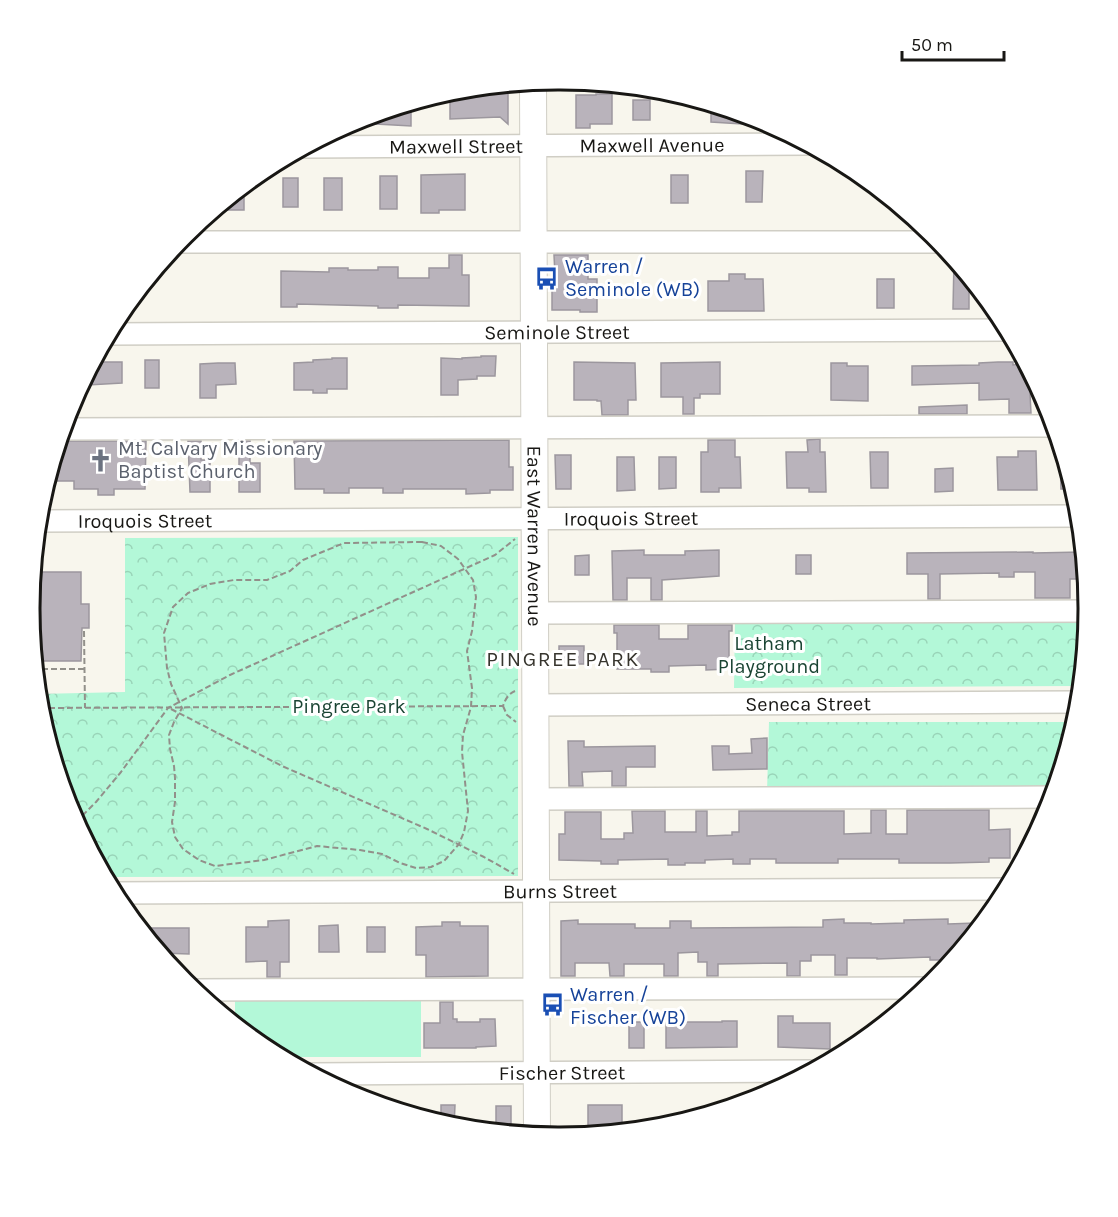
<svg xmlns="http://www.w3.org/2000/svg" width="1118" height="1217" viewBox="0 0 1118 1217" font-family="Karla,sans-serif">
<defs>
<pattern id="forest-crowns" width="20" height="18" patternUnits="userSpaceOnUse" patternTransform="scale(1.5)"><rect width="20" height="18" fill="#b3f8d8"/><path d="M2 6a3 3 0 1 1 6 0M12 15a3 3 0 1 1 6 0" fill="none" stroke="#99d4b8"/></pattern>
</defs>
<rect width="100%" height="100%" fill="#f8f6ed"/>
<polygon fill="#b3f8d8" points="235,995 421,995 421,1057 281,1057 265,1048 235,1024"/>
<g fill="url(#forest-crowns)">
<polygon points="518,537 518,876 106,877 70,811 40,711 38,694 125,692 125,538"/>
<polygon points="735,620 1087,623 1080,686 734,688"/>
<polygon points="769,722 1075,722 1054,790 767,792"/>
</g>
<g fill="#b9b3bb" stroke="#9c979e" stroke-width="1.5">
<polygon points="506,85 506,87 508,87 508,124 500,117 450,119 450,96 483,96 483,87"/>
<polygon points="596,94 612,94 612,124 590,124 590,128 576,128 576,95 596,95"/>
<rect x="633" y="100" width="17" height="20"/>
<polygon points="411,103 411,126 376,124 376,114"/>
<polygon points="711,104 742,114 742,124 711,122"/>
<polygon points="746,171 763,171 762,202 746,202"/>
<polygon points="465,174 465,210 439,210 439,213 421,213 421,175"/>
<rect x="671" y="175" width="17" height="28"/>
<rect x="380" y="176" width="17" height="33"/>
<rect x="283" y="178" width="15" height="29"/>
<rect x="324" y="178" width="18" height="32"/>
<polygon points="244,186 244,210 214,210 228,199"/>
<polygon points="449,255 462,255 462,275 469,275 469,306 398,305 398,308 378,308 378,306 297,304 297,307 281,307 281,271 329,272 329,268 348,268 348,270 378,270 378,267 398,267 398,278 429,278 429,268 449,268"/>
<polygon points="554,255 588,255 588,279 597,279 597,312 580,312 580,310 552,310 552,275 555,275"/>
<polygon points="954,260 969,279 969,309 953,309"/>
<polygon points="729,274 745,274 745,279 763,279 764,311 708,311 708,281 729,281"/>
<rect x="877" y="279" width="17" height="29"/>
<polygon points="481,356 496,356 495,376 477,376 477,379 458,380 458,395 441,395 441,358 462,359 462,358 481,357"/>
<polygon points="332,358 347,358 347,389 327,389 327,393 313,393 313,390 294,390 294,363 313,362 313,360 332,359"/>
<polygon points="95,360 103,360 103,362 122,362 122,383 88,385 88,373"/>
<rect x="145" y="360" width="14" height="28"/>
<polygon points="574,362 635,363 636,400 628,400 628,415 602,415 601,401 597,401 597,400 574,400"/>
<polygon points="720,362 720,394 700,394 700,398 694,398 694,414 683,414 683,397 661,397 661,363"/>
<polygon points="998,362 1013,362 1013,365 1025,364 1035,383 1036,394 1030,394 1031,413 1009,413 1009,399 979,400 979,383 912,385 912,366 979,365 979,363"/>
<polygon points="218,363 235,363 236,384 216,385 216,398 200,398 200,364"/>
<polygon points="831,363 847,363 847,366 868,366 868,401 831,400"/>
<polygon points="967,405 967,414 919,414 919,407"/>
<polygon points="820,439 820,452 825,452 826,492 809,492 809,488 787,488 786,452 808,452 807,440"/>
<polygon points="509,440 509,467 513,467 513,490 490,490 490,493 466,494 466,489 403,489 403,493 383,493 383,488 349,488 349,493 324,493 324,489 295,489 294,441"/>
<polygon points="708,440 735,440 735,457 740,457 741,488 719,488 719,492 701,492 701,452 708,452"/>
<polygon points="60,441 146,441 145,489 114,489 114,495 98,495 98,489 74,489 74,481 48,481"/>
<polygon points="188,441 201,441 201,460 210,460 210,492 190,492"/>
<polygon points="237,441 250,441 250,463 260,463 260,492 239,492 239,448 237,448"/>
<polygon points="1018,451 1036,451 1037,490 998,490 997,457 1018,457"/>
<polygon points="870,452 888,452 888,488 871,488"/>
<polygon points="555,455 571,455 571,489 556,489"/>
<polygon points="617,457 634,457 635,490 617,491"/>
<polygon points="659,457 676,457 676,488 659,489"/>
<polygon points="1063,457 1071,482 1073,489 1061,489 1060,458"/>
<polygon points="953,468 953,491 935,492 935,469"/>
<polygon points="644,550 644,555 685,555 685,551 719,550 719,576 662,580 662,600 651,600 651,578 627,578 627,600 613,600 612,551"/>
<polygon points="1033,552 1033,553 1082,552 1085,579 1070,579 1070,598 1035,598 1035,572 1014,572 1014,577 999,577 999,573 940,574 940,599 928,599 928,574 907,574 907,553"/>
<polygon points="589,555 589,575 575,575 575,556"/>
<rect x="796" y="555" width="15" height="19"/>
<polygon points="39,572 81,572 81,604 89,604 89,628 82,628 81,661 39,661"/>
<polygon points="614,625 659,625 659,639 688,639 688,625 732,625 732,631 729,631 729,669 706,670 706,665 669,666 669,672 651,672 651,669 617,669 617,633 614,633"/>
<rect x="559" y="646" width="25" height="18"/>
<polygon points="767,738 767,769 713,770 712,746 729,746 729,754 752,753 751,739"/>
<polygon points="568,741 584,741 584,747 655,746 655,767 626,767 626,786 612,786 612,771 582,772 583,786 569,786"/>
<polygon points="871,810 886,810 886,834 907,834 907,810 989,810 989,830 1010,829 1010,858 989,858 989,862 950,863 899,863 899,859 838,859 838,863 776,863 776,859 750,859 750,864 733,864 733,859 705,860 705,863 685,863 685,865 668,865 668,859 618,860 618,864 601,864 601,861 559,860 559,834 565,834 565,812 601,812 601,839 624,839 624,833 633,833 632,811 665,811 665,832 696,832 696,811 707,811 707,836 732,835 732,832 739,832 739,811 844,811 844,834 871,833"/>
<polygon points="844,919 844,923 871,923 871,924 904,923 904,920 948,919 948,924 975,923 975,932 940,974 940,960 930,960 930,957 877,959 877,958 847,958 847,975 835,975 835,955 811,955 811,961 800,961 800,976 787,976 787,963 718,964 718,976 707,976 707,962 698,962 698,952 678,953 678,976 664,976 664,964 624,964 624,976 610,976 609,963 575,963 575,976 561,976 561,921 578,920 578,924 635,924 635,928 670,928 670,921 691,921 691,928 823,927 823,920"/>
<polygon points="289,920 289,962 280,962 280,977 267,977 267,961 246,962 246,927 268,927 268,921"/>
<polygon points="442,922 460,922 460,926 488,926 488,976 426,977 426,955 416,955 416,927 442,926"/>
<polygon points="338,925 339,952 319,952 319,926"/>
<rect x="367" y="927" width="18" height="25"/>
<polygon points="147,928 189,928 189,954 161,953 147,936"/>
<polygon points="440,1002 453,1002 453,1019 457,1019 457,1022 480,1022 480,1019 495,1019 496,1046 476,1047 476,1048 424,1048 424,1023 440,1023"/>
<polygon points="778,1016 793,1016 793,1023 830,1023 830,1049 778,1047"/>
<polygon points="722,1021 737,1021 737,1047 666,1048 666,1022 722,1022"/>
<rect x="629" y="1022" width="15" height="26"/>
<polygon points="441,1105 455,1105 454,1127 441,1123"/>
<polygon points="588,1105 622,1105 622,1131 588,1135"/>
<polygon points="496,1106 511,1106 511,1133 496,1131"/>
</g>
<g fill="none" stroke-linecap="round" stroke-linejoin="round">
<defs>
<g id="minor">
<path id="s1" d="M306,147L807,144"/>
<polyline points="179,242 939,242"/>
<path id="s2" d="M109,334L1007,330"/>
<polyline points="63,429 1054,426"/>
<path id="s3" d="M39,521L1079,516"/>
<polyline points="535,613 1088,611"/>
<path id="s4" d="M536,705L1079,702"/>
<polyline points="536,799 1052,797"/>
<path id="s5" d="M114,893L1006,889"/>
<polyline points="194,990 927,988"/>
<path id="s6" d="M313,1074L810,1071"/>
</g>
<g id="major">
<path id="s7" d="M533,82L537,1135"/>
</g>
</defs>
<use href="#minor" stroke="#d0cec5" stroke-width="24"/>
<use href="#major" stroke="#d0cec5" stroke-width="28"/>
<g stroke="#92908a" stroke-width="2" stroke-dasharray="6 3" stroke-linecap="butt">
<polygon points="422,542 441,546 458,559 473,580 476,597 472,631 467,651 472,688 471,707 463,735 462,752 468,811 464,832 459,844 444,861 431,867 416,868 400,863 382,854 360,850 317,846 264,860 215,866 199,860 183,849 175,837 172,822 175,802 175,778 174,766 170,749 169,735 174,722 182,708 171,684 167,668 164,633 173,607 188,593 210,584 234,580 267,580 290,571 303,560 344,543"/>
<polyline points="84,631 85,708"/>
<polyline points="42,669 85,669"/>
<polyline points="503,706 507,715 516,722"/>
<path d="M40,708L503,706C505,700 508,694 515,691"/>
<polyline points="171,709 282,766 427,829 484,857 514,874"/>
<polyline points="76,822 96,802 121,772 168,708 230,675 495,555 515,539"/>
</g>
<use href="#minor" stroke="#fff" stroke-width="21"/>
<use href="#major" stroke="#fff" stroke-width="26"/>
</g>
<defs>
<symbol id="bus-bare" viewBox="-9 -9 18 18"><path d="M-5-6H5V4H4V6H2V4H-2V6H-4V4H-5ZM-3.5-4V0h7V-4ZM-3.5 1.2v1.5H-2V1.2ZM2 1.2v1.5H3.5V1.2Z" fill="#1a4fb4" stroke="#fff" stroke-width="2.5" paint-order="stroke"/></symbol>
<symbol id="church-bare" viewBox="-9 -9 18 18"><path d="M-1.2-6h2.4v3.5h3.3v2.4h-3.3V6h-2.4V-.1h-3.3v-2.4h3.3Z" fill="#6b7280" stroke="#fff" stroke-width="2.5" paint-order="stroke"/></symbol>
</defs>
<g fill-rule="evenodd">
<use href="#bus-bare" x="530" y="262" width="33" height="33"/>
<use href="#church-bare" x="84" y="444" width="33" height="33"/>
<use href="#bus-bare" x="536" y="988" width="33" height="33"/>
</g>
<g text-anchor="middle" stroke-width="6" stroke-linejoin="round" paint-order="stroke">
<g font-size="20" fill="#181714" stroke="#fff">
<text dy="7" stroke="none"><textPath href="#s1" startOffset="346">Maxwell Avenue</textPath></text>
<text dy="7" stroke="none"><textPath href="#s1" startOffset="150">Maxwell Street</textPath></text>
<text dy="7" stroke="none"><textPath href="#s2" startOffset="448">Seminole Street</textPath></text>
<text dy="7" stroke="none"><textPath href="#s3" startOffset="592">Iroquois Street</textPath></text>
<text dy="7" stroke="none"><textPath href="#s3" startOffset="106">Iroquois Street</textPath></text>
<text dy="7" stroke="none"><textPath href="#s7" startOffset="454">East Warren Avenue</textPath></text>
<text dy="7" stroke="none"><textPath href="#s4" startOffset="272">Seneca Street</textPath></text>
<text dy="7" stroke="none"><textPath href="#s5" startOffset="446">Burns Street</textPath></text>
<text dy="7" stroke="none"><textPath href="#s6" startOffset="249">Fischer Street</textPath></text>
</g>
<g font-size="20" fill="#164399" stroke="#fff" text-anchor="start">
<text x="565" y="273">Warren /<tspan x="565" dy="23">Seminole (WB)</tspan></text>
<text x="570" y="1001">Warren /<tspan x="570" dy="23">Fischer (WB)</tspan></text>
</g>
<g font-size="20" fill="#5b616d" stroke="#fff" text-anchor="start">
<text x="118" y="455">Mt. Calvary Missionary<tspan x="118" dy="23">Baptist Church</tspan></text>
</g>
<g font-size="20" fill="#1a4433" stroke="#fff">
<text x="769" y="650">Latham<tspan x="769" dy="23">Playground</tspan></text>
<text x="349" y="713">Pingree Park</text>
</g>
<g font-size="21" letter-spacing="1.5" fill="#37352e" stroke="#fff">
<text x="563" y="666">PINGREE PARK</text>
</g>
</g>
<path d="M0 0H1118V1217H0ZM558 90H560A518 518 0 0 1 1078 608V609A518 518 0 0 1 560 1127H558A518 518 0 0 1 40 609V608A518 518 0 0 1 558 90Z" fill="#fff" fill-rule="evenodd"/>
<path fill="none" stroke="#181714" stroke-width="3" d="M558 90H560A518 518 0 0 1 1078 608V609A518 518 0 0 1 560 1127H558A518 518 0 0 1 40 609V608A518 518 0 0 1 558 90Z"/>
<path d="M902 51v9h102v-9" fill="none" stroke="#181714" stroke-width="3"/>
<text x="911" y="51" font-size="18" fill="#181714" stroke="#ffffff" stroke-width="4.5" paint-order="stroke">50 m</text>
</svg>
